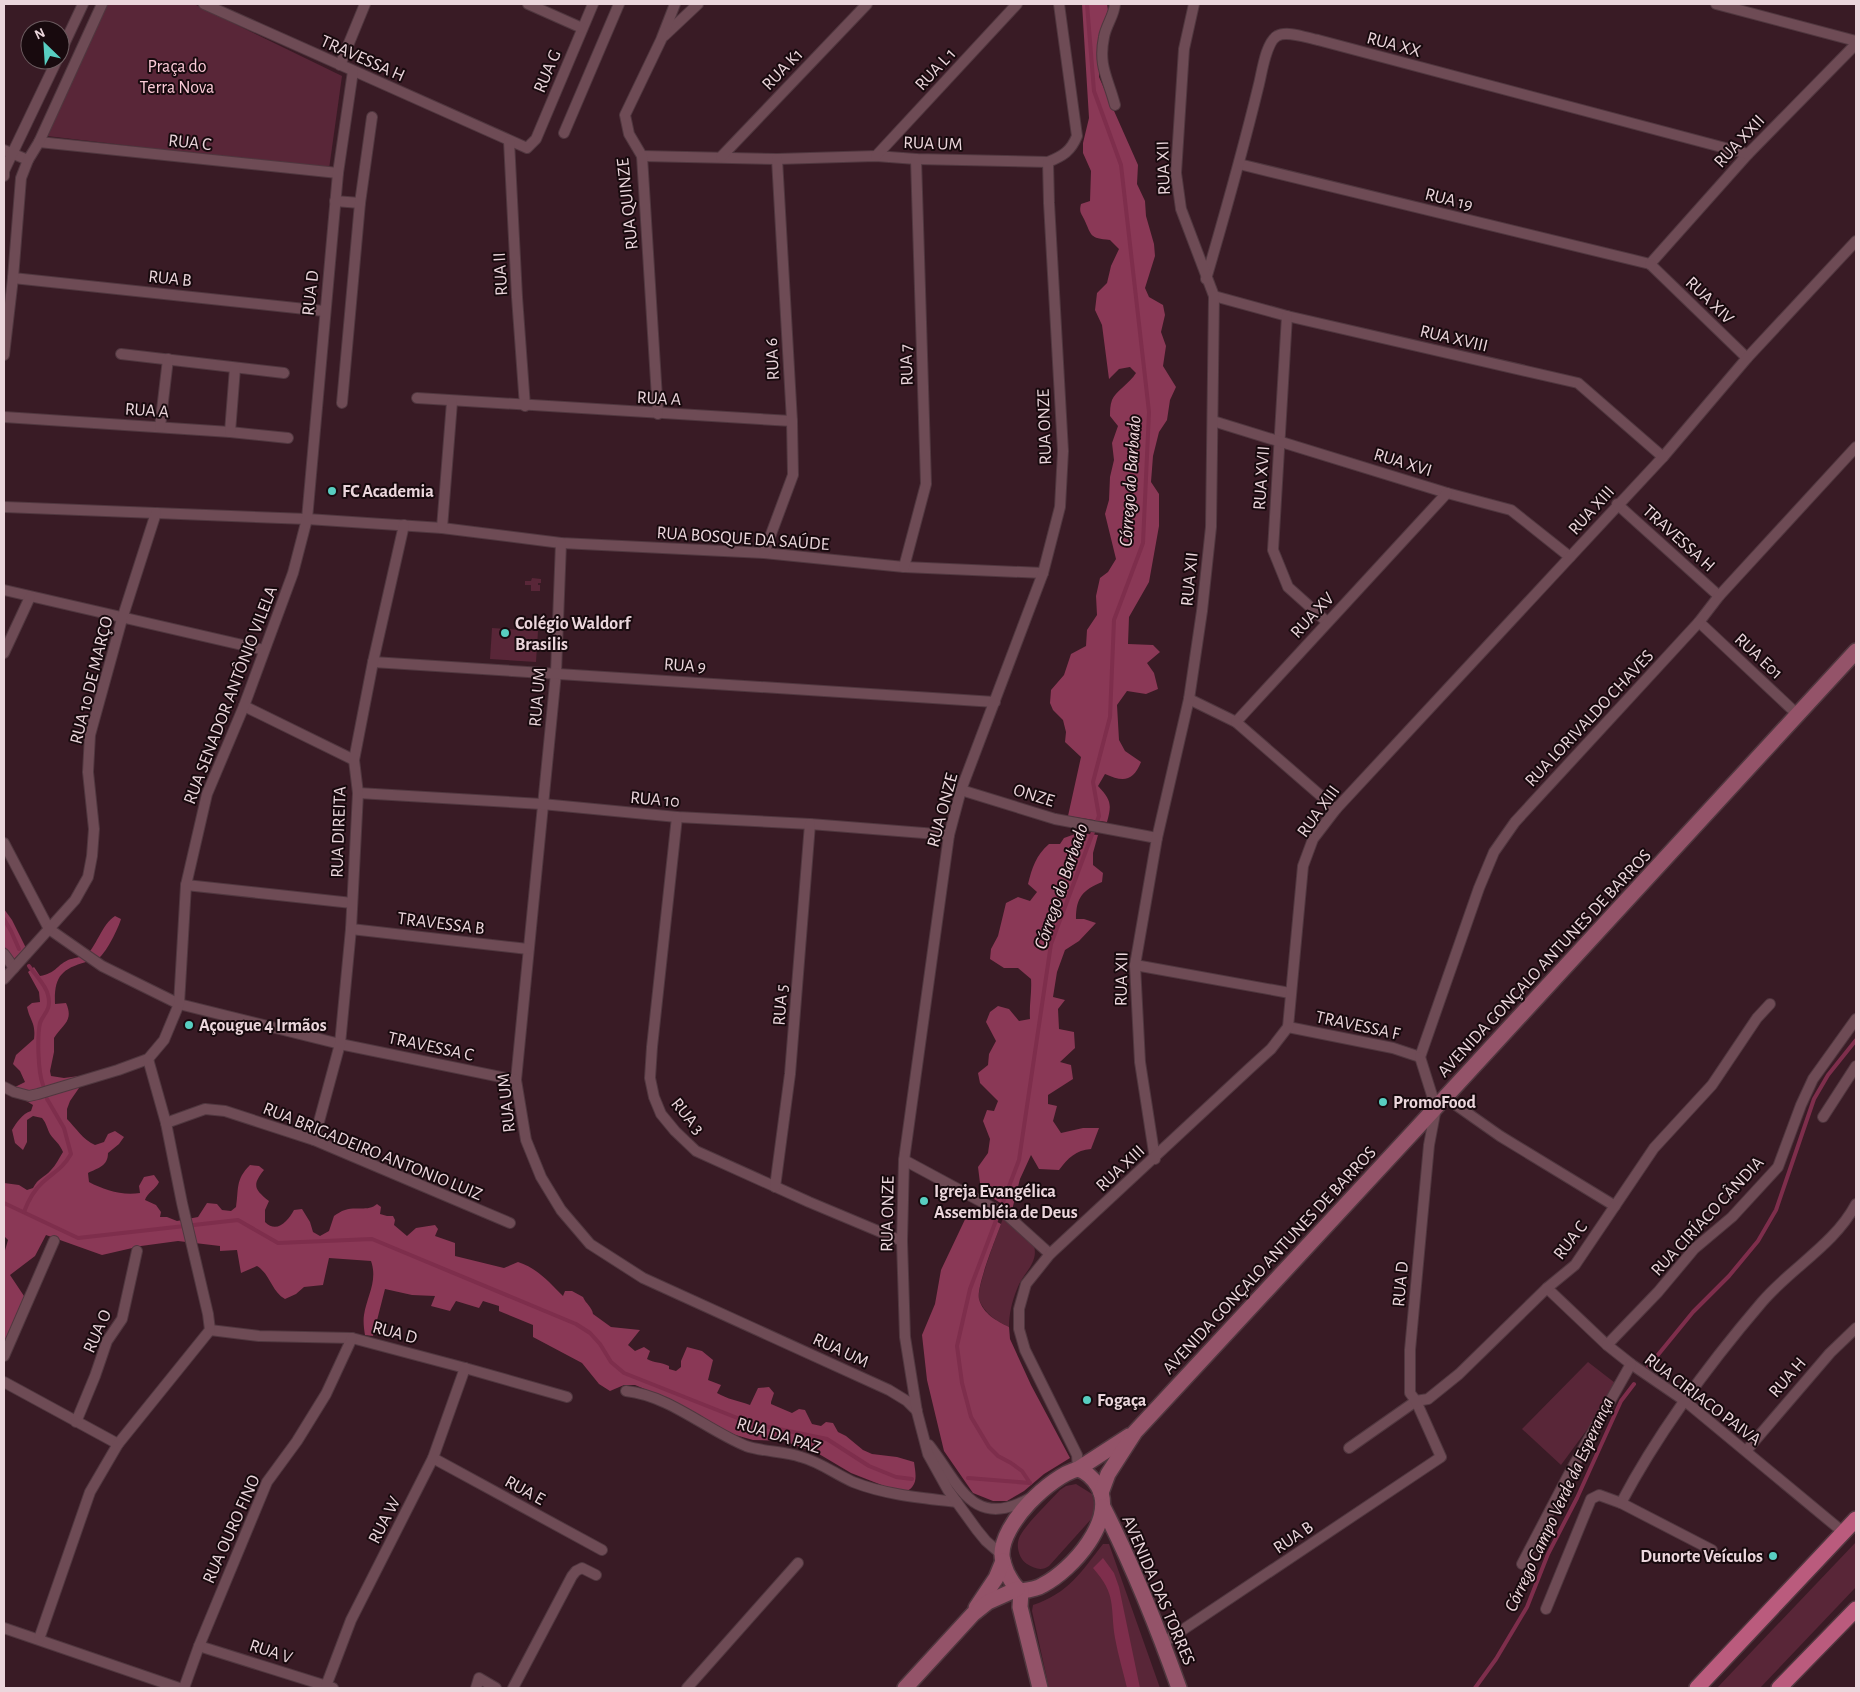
<svg xmlns="http://www.w3.org/2000/svg" width="1860" height="1692" viewBox="0 0 1860 1692" font-family="'Alegreya Sans',sans-serif">
<rect width="100%" height="100%" fill="#391b25"/>
<g fill="#592638">
<polygon points="106,4 194,4 342,76 329,169 47,136"/>
<polygon points="532,578 541,579 541,583 538,583 538,585 540,585 540,591 531,591 531,585 525,585 525,581 531,581"/>
<polygon points="492,628 538,631 536,662 490,659"/>
<path d="M1003,1218L1034,1246C1039,1263 1022,1274 1017,1289C1012,1301 1009,1314 1009,1327C997,1321 984,1314 979,1299C976,1288 998,1233 1003,1218Z"/>
<polygon points="1588,1362 1619,1386 1561,1465 1522,1429"/>
<path d="M1076,1484L1092,1494L1095,1506L1093,1517L1049,1566C1042,1571 1035,1569 1027,1564C1019,1559 1015,1545 1020,1536C1027,1523 1049,1502 1060,1490L1066,1486Z"/>
<polygon points="1856,1542 1856,1587 1760,1688 1717,1688"/>
<path d="M1103,1544H1109L1160,1688H1049L1032,1611L1033,1605C1069,1593 1081,1572 1103,1544Z"/>
</g>
<g fill="#8a3856">
<path d="M1082,4H1107L1108,10L1099,36V77L1138,165L1137,184L1145,201L1146,216L1154,244L1155,256L1145,288L1149,297L1163,305L1165,315L1161,332L1166,346L1163,366L1176,387L1170,400L1167,420L1159,432L1153,456L1151,482L1159,494V526L1149,582L1129,617L1128,644L1153,645L1160,652L1147,663L1154,673L1158,689L1146,694L1127,691L1117,705L1119,740L1125,751L1141,762C1133,782 1123,782 1105,774L1098,786C1111,800 1112,804 1107,822L1068,816L1081,757L1065,742L1066,732L1063,720L1053,710L1050,703L1051,690L1064,675L1071,654L1086,646L1087,630L1097,615L1096,596L1100,578L1108,572L1116,559L1105,514L1109,500L1110,477L1114,460L1112,443L1118,426L1110,416C1110,411 1110,405 1112,400C1115,392 1130,383 1136,373L1130,367L1119,369L1109,379L1102,325L1095,310L1097,293L1107,283L1111,266L1119,249L1110,240C1089,238 1092,236 1084,219C1081,213 1079,212 1081,204L1090,201L1091,171L1083,153V143L1089,118Z"/>
<path d="M1078,833L1098,835L1093,853V865L1103,873L1102,882C1083,890 1076,897 1076,919H1084L1096,923L1079,941L1065,950L1057,972L1053,997L1065,1000L1058,1009L1059,1029L1074,1032L1075,1048L1060,1062L1071,1065L1073,1079L1048,1095V1104L1057,1106L1053,1121L1061,1133L1083,1128H1099L1091,1149C1076,1150 1068,1158 1059,1170L1039,1169L1031,1155L1020,1179L1012,1210L981,1191L978,1167L988,1153L990,1139L983,1121L987,1110L994,1111L998,1101L980,1083L978,1073L988,1065L989,1054L996,1041L986,1022L990,1012L998,1006L1009,1009L1019,1021L1030,1019C1029,1005 1032,993 1031,979L1018,968H1004L990,959L991,949L998,936L1006,903L1018,897L1030,901L1037,892L1028,884C1032,868 1036,855 1049,844H1060L1064,838Z"/>
<polygon points="4,909 12,920 26,948 14,959 4,946"/>
<path d="M115,916L121,919C118,929 107,951 100,957C96,960 90,961 86,962C61,969 54,977 55,1004L66,1003C74,1021 63,1024 54,1038V1052L50,1071L51,1076L64,1078L79,1076V1088L70,1101L67,1109V1119C76,1128 83,1140 95,1145L104,1142L108,1134L115,1131L124,1137L119,1144L108,1153C108,1166 98,1168 88,1173L89,1182C104,1190 122,1196 140,1193L139,1186L144,1177L154,1175L159,1182C156,1189 147,1193 145,1200L156,1205L161,1212L160,1217H167L177,1221L198,1217L207,1203L217,1204L222,1210L231,1211L236,1207C239,1189 235,1180 250,1165L259,1166L264,1170C252,1185 254,1189 269,1201L265,1210V1222C277,1234 288,1221 294,1210L302,1209L310,1222L313,1232L320,1236L329,1231L334,1216C337,1214 341,1211 345,1210C355,1206 368,1212 377,1204L381,1207L380,1214L387,1216H393L395,1220L394,1225L407,1236L416,1228L435,1225L438,1229L435,1236L455,1243V1256L504,1268L518,1262C537,1268 549,1282 563,1296L565,1291H572L583,1297C586,1304 592,1307 593,1314L611,1327L640,1330L628,1345L635,1351L644,1347L650,1351L647,1359C654,1363 661,1362 669,1366V1369L676,1371L681,1367V1361L687,1347L702,1351L713,1360L708,1380L721,1385L717,1393C727,1399 739,1401 750,1405L758,1388L769,1387L774,1393L771,1402V1404L792,1413L799,1409L805,1410L812,1424L821,1426L826,1422L833,1423L838,1432L846,1436L863,1450L872,1454L897,1457L914,1462C916,1476 919,1488 902,1493L851,1473L819,1454L784,1441L753,1440L725,1432L671,1400L635,1385H624L610,1391L599,1384L582,1363L533,1337V1325L499,1311V1306L483,1301L479,1308L456,1301L450,1311L431,1306L435,1296L412,1295L385,1289L373,1336L365,1335C364,1329 363,1321 364,1315C367,1296 378,1281 371,1261L329,1258L323,1285L304,1287L296,1294L285,1299C271,1291 271,1275 257,1266L241,1273L237,1250L220,1251V1246L178,1241L141,1246L102,1255L46,1235L35,1256L10,1275L26,1299L4,1349V1254L8,1240L4,1236V1183L19,1185L27,1190L33,1188C38,1178 44,1178 51,1170C56,1165 59,1158 63,1152C60,1144 54,1140 50,1134C47,1129 47,1124 42,1118L33,1116L27,1120V1142L23,1150L15,1143L12,1130C17,1122 22,1114 31,1111L33,1105L13,1093V1088L25,1082L20,1071L13,1064L16,1055L34,1039C36,1023 30,1021 27,1007L32,1003L40,1002L39,992L28,972L34,967L40,976C56,973 56,966 68,960C73,958 82,957 87,954C95,949 102,924 115,916Z"/>
<path d="M969,1211H977L1001,1224C996,1238 976,1287 979,1299C983,1314 997,1321 1009,1327L1010,1339L1031,1385L1070,1458L1044,1474L1024,1491L1007,1501H993L973,1493L944,1451L927,1380L922,1335L935,1304L941,1270Z"/>
</g>
<path fill="#7e2e4c" d="M1103,1558L1114,1573L1119,1587L1140,1688H1127C1123,1671 1118,1655 1115,1638C1110,1606 1117,1595 1093,1568Z"/>
<g fill="none" stroke-linecap="round" stroke-linejoin="round">
<g stroke="#7e2e4c" stroke-width="4">
<polyline points="4,919 11,931 19,949"/>
<path d="M29,966C35,975 46,985 48,995C52,1010 43,1014 40,1023C37,1037 38,1072 43,1085"/>
<polyline points="4,1203 78,1238 238,1220 278,1243 372,1239 576,1324 590,1333 600,1344 611,1362 624,1373 750,1423 827,1439 869,1466 896,1477 912,1479"/>
<path d="M24,1212C28,1201 34,1190 43,1182C54,1172 63,1168 71,1154L64,1128L47,1099"/>
<polyline points="1648,1367 1693,1312 1729,1276 1758,1241 1776,1210 1814,1099 1828,1075 1856,1040"/>
<polyline points="968,1478 1030,1483"/>
<polyline points="1030,1483 1022,1471 1011,1463 998,1456 989,1447 971,1417 962,1383 957,1346 970,1289 1019,1160 1051,944 1099,816 1093,782 1110,717 1114,620 1143,543 1149,412 1121,165 1094,91 1087,4"/>
<polyline points="1475,1688 1496,1659 1527,1607 1548,1554 1577,1498 1621,1401 1634,1384"/>
</g>
<defs>
<g id="street">
<polyline points="204,4 527,148 536,139 593,4"/>
<polyline points="528,4 582,28"/>
<polyline points="1716,4 1856,41"/>
<polyline points="664,36 698,4"/>
<polyline points="60,53 83,4"/>
<polyline points="340,65 365,4"/>
<path d="M1115,105C1108,78 1098,66 1104,37C1106,25 1114,16 1115,4"/>
<polyline points="564,133 619,4"/>
<polyline points="509,141 517,297 525,406"/>
<polyline points="39,142 338,173"/>
<polyline points="4,150 28,160"/>
<path d="M642,156L777,159L876,156L916,159L1048,162C1063,156 1071,151 1077,136L1059,4"/>
<polyline points="876,156 1017,4"/>
<polyline points="721,157 867,4"/>
<polyline points="1239,164 1650,264"/>
<polyline points="4,176 4,171 12,154 57,60"/>
<polyline points="335,201 360,203"/>
<polyline points="1650,264 1748,154 1856,44"/>
<polyline points="1650,264 1747,358"/>
<polyline points="13,278 324,311"/>
<path d="M1206,279C1225,214 1243,150 1259,84C1262,72 1266,42 1277,36C1287,30 1307,38 1318,40L1748,154"/>
<polyline points="1214,296 1287,316 1578,383 1663,457"/>
<polyline points="1287,316 1273,550 1288,587 1327,622"/>
<polyline points="121,354 284,373"/>
<polyline points="4,355 13,278 21,178 28,160 39,142 102,4"/>
<polyline points="417,398 792,421"/>
<polyline points="342,403 360,203 372,117"/>
<polyline points="658,414 642,156 629,134 625,115 661,40 675,4"/>
<polyline points="4,417 230,432 288,438"/>
<polyline points="1213,421 1447,493 1511,510 1570,557"/>
<polyline points="160,427 168,359"/>
<polyline points="230,432 235,368"/>
<polyline points="1617,504 1719,596"/>
<polyline points="4,507 307,519 442,528 561,543 764,553 904,567 1043,573"/>
<polyline points="442,528 452,402"/>
<polyline points="561,543 556,673 516,1080 526,1140 541,1177 561,1210 590,1244 643,1278 889,1390 907,1401 917,1411"/>
<polyline points="764,553 793,475 792,421 777,159"/>
<polyline points="904,567 926,484 916,159"/>
<polyline points="4,590 264,650"/>
<polyline points="1699,622 1798,715"/>
<polyline points="4,653 30,597"/>
<polyline points="373,662 995,702"/>
<polyline points="1189,699 1236,722 1447,493"/>
<polyline points="244,706 354,760"/>
<polyline points="1236,722 1336,809"/>
<polyline points="961,790 1055,819 1157,838"/>
<polyline points="358,793 542,804 677,817 810,824 949,835"/>
<polyline points="677,817 652,1047 650,1078 654,1097 661,1114 675,1131 696,1151 809,1202 902,1241"/>
<polyline points="4,843 49,929 102,966 179,1004 340,1044 516,1080"/>
<polyline points="186,885 352,903"/>
<polyline points="351,929 528,949"/>
<polyline points="4,954 14,968"/>
<polyline points="1135,965 1290,993"/>
<polyline points="4,979 75,900 88,877 92,856 94,829 88,772 90,735 122,619 156,513"/>
<polyline points="1288,1027 1393,1048 1420,1057"/>
<polyline points="1420,1057 1479,888 1494,852 1515,822 1699,622 1719,596 1856,447"/>
<polyline points="4,1087 14,1092 29,1096 38,1094 118,1070 148,1059 164,1040 179,1004 186,885 207,794 244,706 293,573 307,519 338,173 353,71"/>
<polyline points="1446,1098 1500,1136 1615,1206"/>
<polyline points="1823,1117 1856,1066"/>
<polyline points="166,1123 205,1109 225,1111 314,1140 510,1223"/>
<polyline points="314,1140 340,1044 351,929 358,793 354,760 373,662 404,525"/>
<polyline points="1155,1159 1140,1062 1135,965 1157,838 1189,699 1202,611 1211,527 1214,296 1181,209 1176,173 1184,49 1194,4"/>
<polyline points="904,1160 1008,1216 1050,1254"/>
<polyline points="775,1187 790,1074 810,824"/>
<polyline points="1547,1288 1607,1345 1631,1364 1685,1401 1843,1532"/>
<polyline points="210,1330 259,1336 352,1338 465,1368 567,1397"/>
<polyline points="1607,1345 1658,1292 1694,1249 1732,1217 1778,1167 1801,1105 1813,1079 1856,1019"/>
<polyline points="4,1356 54,1241"/>
<polyline points="4,1382 118,1444"/>
<path d="M626,1391C670,1396 705,1429 746,1446C763,1452 784,1451 801,1457C820,1462 835,1474 853,1482C886,1495 922,1498 957,1502"/>
<polyline points="76,1422 95,1376 107,1341 122,1319 137,1251"/>
<path d="M929,1445C959,1483 972,1531 1030,1498"/>
<polyline points="1349,1448 1416,1401 1428,1399 1459,1374 1547,1288 1575,1265 1654,1148 1712,1085 1757,1018 1770,1004"/>
<polyline points="1746,1451 1830,1353 1856,1328"/>
<polyline points="433,1458 602,1550"/>
<polyline points="1078,1469 1077,1455 1025,1350 1019,1329 1019,1309 1026,1284 1050,1254 1249,1069 1271,1049 1288,1027 1303,866 1313,839 1336,809 1570,557 1663,457 1747,358 1856,241"/>
<path d="M1621,1503C1659,1431 1709,1364 1762,1302C1792,1267 1834,1245 1856,1204"/>
<polyline points="1001,1554 986,1541 977,1530 948,1490 928,1454 917,1412 905,1337 902,1241 904,1160 949,835 961,790 1043,573 1060,507 1063,451 1049,203 1048,162"/>
<polyline points="1522,1564 1570,1472 1631,1364"/>
<polyline points="1546,1609 1591,1499 1599,1495 1621,1503 1712,1550"/>
<polyline points="4,1628 179,1688"/>
<polyline points="39,1639 90,1492 118,1444 210,1330 208,1314 182,1203 166,1123 148,1059"/>
<polyline points="1163,1643 1441,1457 1416,1401 1410,1393 1410,1350 1429,1145 1436,1108 1420,1057"/>
<polyline points="199,1646 333,1688"/>
<polyline points="326,1686 351,1620 433,1458 465,1368"/>
<polyline points="184,1688 199,1646 267,1482 297,1441 326,1394 352,1338"/>
<polyline points="476,1688 479,1678 496,1688"/>
<polyline points="513,1688 572,1576 576,1571 582,1568 596,1575"/>
<polyline points="687,1688 798,1563"/>
</g>
<g id="secondary">
<path d="M1078,1469C1087,1472 1093,1478 1098,1486C1117,1520 1072,1570 1043,1585C1037,1589 1029,1590 1021,1591C1014,1587 1011,1580 1007,1573C1005,1568 1002,1560 1002,1555C1001,1524 1050,1476 1078,1469Z"/>
<polyline points="1078,1469 1129,1436"/>
<polyline points="1101,1493 1108,1474 1135,1432 1416,1129 1856,651"/>
<path d="M1103,1507C1133,1566 1157,1626 1179,1688"/>
<polyline points="1021,1591 1020,1607 1040,1688"/>
<polyline points="976,1608 996,1578 1003,1561"/>
<polyline points="905,1688 973,1614 988,1602 1017,1589"/>
</g>
<g id="primary">
<polyline points="1697,1688 1856,1519"/>
<polyline points="1779,1688 1856,1609"/>
</g>
</defs>
<use href="#street" stroke="#50373f" stroke-width="12"/>
<use href="#secondary" stroke="#50373f" stroke-width="18"/>
<use href="#primary" stroke="#50373f" stroke-width="18"/>
<use href="#street" stroke="#6e4b55" stroke-width="10"/>
<use href="#secondary" stroke="#945369" stroke-width="15"/>
<use href="#primary" stroke="#ba5b7d" stroke-width="15"/>
</g>
<g fill="#58cec1" stroke="#180a0e" stroke-width="2">
<circle cx="332" cy="491" r="5"/>
<circle cx="505" cy="633" r="5"/>
<circle cx="189" cy="1025" r="5"/>
<circle cx="1383" cy="1102" r="5"/>
<circle cx="924" cy="1201" r="5"/>
<circle cx="1087" cy="1400" r="5"/>
<circle cx="1773" cy="1556" r="5"/>
</g>
<g text-anchor="middle" stroke-width="4" stroke-linejoin="round" paint-order="stroke">
<g font-size="18" fill="#ebd6dc" stroke="#180a0e">
<text transform="translate(1394 44) rotate(15)" y="6">RUA XX</text>
<text transform="translate(363 58) rotate(24)" y="6">TRAVESSA H</text>
<text transform="translate(782 69) rotate(-46)" y="6">RUA K1</text>
<text transform="translate(935 69) rotate(-47)" y="6">RUA L 1</text>
<text transform="translate(547 71) rotate(-67)" y="6">RUA G</text>
<text transform="translate(1739 141) rotate(-47)" y="6">RUA XXII</text>
<text transform="translate(190 142) rotate(6)" y="6">RUA C</text>
<text transform="translate(933 143) rotate(2)" y="6">RUA UM</text>
<text transform="translate(1163 168) rotate(-92)" y="6">RUA XII</text>
<text transform="translate(1449 199) rotate(14)" y="6">RUA 19</text>
<text transform="translate(627 204) rotate(-96)" y="6">RUA QUINZE</text>
<text transform="translate(500 274) rotate(-93)" y="6">RUA II</text>
<text transform="translate(170 278) rotate(6)" y="6">RUA B</text>
<text transform="translate(310 293) rotate(-84)" y="6">RUA D</text>
<text transform="translate(1710 300) rotate(44)" y="6">RUA XIV</text>
<text transform="translate(1454 338) rotate(13)" y="6">RUA XVIII</text>
<text transform="translate(772 359) rotate(-93)" y="6">RUA 6</text>
<text transform="translate(906 365) rotate(-92)" y="6">RUA 7</text>
<text transform="translate(659 398) rotate(3)" y="6">RUA A</text>
<text transform="translate(147 410) rotate(4)" y="6">RUA A</text>
<text transform="translate(1044 427) rotate(-92)" y="6">RUA ONZE</text>
<text transform="translate(1403 462) rotate(17)" y="6">RUA XVI</text>
<text transform="translate(1261 478) rotate(-86)" y="6">RUA XVII</text>
<text transform="translate(1591 510) rotate(-48)" y="6">RUA XIII</text>
<text transform="translate(743 538) rotate(4)" y="6">RUA BOSQUE DA SAÚDE</text>
<text transform="translate(1679 538) rotate(42)" y="6">TRAVESSA H</text>
<text transform="translate(1189 579) rotate(-84)" y="6">RUA XII</text>
<text transform="translate(1312 615) rotate(-47)" y="6">RUA XV</text>
<text transform="translate(1759 656) rotate(43)" y="6">RUA E01</text>
<text transform="translate(685 665) rotate(4)" y="6">RUA 9</text>
<text transform="translate(91 680) rotate(-76)" y="6">RUA 10 DE MARÇO</text>
<text transform="translate(230 695) rotate(-69)" y="6">RUA SENADOR ANTÔNIO VILELA</text>
<text transform="translate(537 697) rotate(-85)" y="6">RUA UM</text>
<text transform="translate(1589 718) rotate(-47)" y="6">RUA LORIVALDO CHAVES</text>
<text transform="translate(1034 795) rotate(17)" y="6">ONZE</text>
<text transform="translate(655 799) rotate(5)" y="6">RUA 10</text>
<text transform="translate(942 810) rotate(-75)" y="6">RUA ONZE</text>
<text transform="translate(1318 811) rotate(-54)" y="6">RUA XIII</text>
<text transform="translate(338 832) rotate(-88)" y="6">RUA DIREITA</text>
<text transform="translate(441 923) rotate(7)" y="6">TRAVESSA B</text>
<text transform="translate(1544 963) rotate(-47)" y="6">AVENIDA GONÇALO ANTUNES DE BARROS</text>
<text transform="translate(1121 979) rotate(-89)" y="6">RUA XII</text>
<text transform="translate(780 1005) rotate(-86)" y="6">RUA 5</text>
<text transform="translate(1358 1025) rotate(12)" y="6">TRAVESSA F</text>
<text transform="translate(431 1046) rotate(12)" y="6">TRAVESSA C</text>
<text transform="translate(506 1103) rotate(-96)" y="6">RUA UM</text>
<text transform="translate(688 1116) rotate(51)" y="6">RUA 3</text>
<text transform="translate(373 1151) rotate(22)" y="6">RUA BRIGADEIRO ANTONIO LUIZ</text>
<text transform="translate(1120 1168) rotate(-43)" y="6">RUA XIII</text>
<text transform="translate(887 1214) rotate(-89)" y="6">RUA ONZE</text>
<text transform="translate(1707 1216) rotate(-47)" y="6">RUA CIRÍACO CÂNDIA</text>
<text transform="translate(1570 1240) rotate(-52)" y="6">RUA C</text>
<text transform="translate(1269 1260) rotate(-47)" y="6">AVENIDA GONÇALO ANTUNES DE BARROS</text>
<text transform="translate(1400 1284) rotate(-85)" y="6">RUA D</text>
<text transform="translate(97 1331) rotate(-66)" y="6">RUA O</text>
<text transform="translate(395 1332) rotate(15)" y="6">RUA D</text>
<text transform="translate(841 1350) rotate(25)" y="6">RUA UM</text>
<text transform="translate(1787 1377) rotate(-49)" y="6">RUA H</text>
<text transform="translate(1703 1399) rotate(37)" y="6">RUA CIRIACO PAIVA</text>
<text transform="translate(779 1435) rotate(17)" y="6">RUA DA PAZ</text>
<text transform="translate(525 1490) rotate(29)" y="6">RUA E</text>
<text transform="translate(384 1520) rotate(-63)" y="6">RUA W</text>
<text transform="translate(231 1529) rotate(-66)" y="6">RUA OURO FINO</text>
<text transform="translate(1293 1537) rotate(-34)" y="6">RUA B</text>
<text transform="translate(1159 1590) rotate(67)" y="6">AVENIDA DAS TORRES</text>
<text transform="translate(271 1651) rotate(18)" y="6">RUA V</text>
</g>
<g font-size="18" fill="#fbcad7" stroke="#180a0e">
<text x="177" y="72">Praça do<tspan x="177" dy="21">Terra Nova</tspan></text>
</g>
<g font-size="18" font-weight="bold" fill="#ebd6dc" stroke="#180a0e" text-anchor="start">
<text x="342" y="497">FC Academia</text>
<text x="515" y="629">Colégio Waldorf<tspan x="515" dy="21">Brasilis</tspan></text>
<text x="199" y="1031">Açougue 4 Irmãos</text>
<text x="1393" y="1108">PromoFood</text>
<text x="934" y="1197">Igreja Evangélica<tspan x="934" dy="21">Assembléia de Deus</tspan></text>
<text x="1097" y="1406">Fogaça</text>
<text x="1763" y="1562" text-anchor="end">Dunorte Veículos</text>
</g>
<g font-size="19" font-style="italic" fill="#f0d7dd" stroke="#180a0e">
<text transform="translate(1129 481) rotate(-86)" y="7">Córrego do Barbado</text>
<text transform="translate(1060 886) rotate(-71)" y="7">Córrego do Barbado</text>
<text transform="translate(1558 1504) rotate(-65)" y="7">Córrego Campo Verde da Esperança</text>
</g>
</g>
<rect width="1860" height="1692" fill="none" stroke="#ebd6dc" stroke-width="10"/>
<g transform="translate(45 45) rotate(335)"><circle r="24" fill="#180a0e" stroke="#6c5c60"/>
<path d="M0-4L9 19L0 12L-9 19Z" fill="#58cec1"/>
<text y="-8" font-size="14" font-weight="bold" text-anchor="middle" fill="#ebd6dc">N</text>
</g>
</svg>
